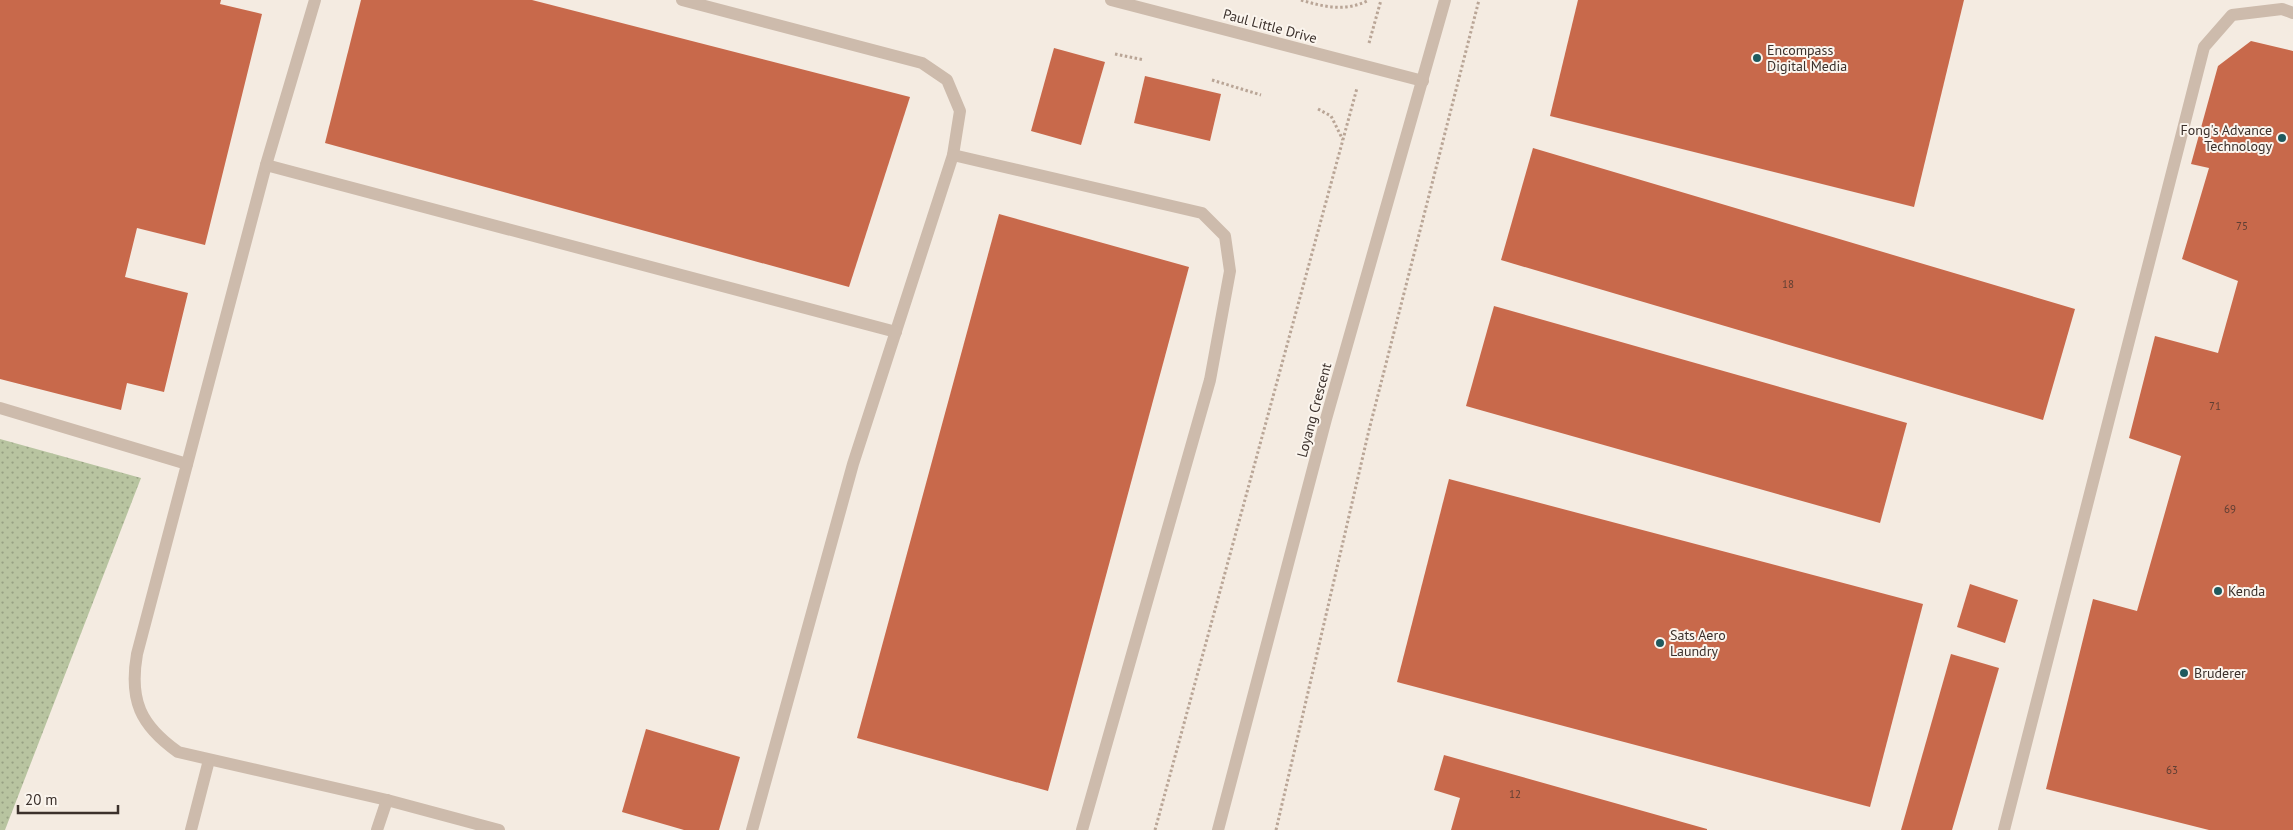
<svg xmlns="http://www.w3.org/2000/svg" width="2293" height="830" viewBox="0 0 2293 830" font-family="'PT Sans',sans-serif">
<defs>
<pattern id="grass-dots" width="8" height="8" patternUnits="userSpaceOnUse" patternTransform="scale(1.25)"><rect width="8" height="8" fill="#b8c4a0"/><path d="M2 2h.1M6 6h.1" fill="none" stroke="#97a083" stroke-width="1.8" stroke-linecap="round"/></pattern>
</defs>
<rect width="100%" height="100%" fill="#f4ebe1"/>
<polygon fill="url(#grass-dots)" points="0,439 141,478 5,830 0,830"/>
<g fill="#c8694b">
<polygon points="0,0 221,0 220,4 262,14 205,245 137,228 125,277 188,293 164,392 127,383 121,410 0,379"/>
<polygon points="361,0 532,0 910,97 849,287 325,143"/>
<polygon points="1578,0 1964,0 1914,207 1550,116"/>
<polygon points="2251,41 2293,51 2293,830 2209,830 2046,789 2093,599 2137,611 2181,456 2129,438 2155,336 2218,353 2238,281 2182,259 2209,168 2191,164 2218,66"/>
<polygon points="1054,48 1105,62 1081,145 1031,131"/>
<polygon points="1145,76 1221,94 1210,141 1134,123"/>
<polygon points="1533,148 2075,309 2043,420 1501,260"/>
<polygon points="999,214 1189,267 1048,791 857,738"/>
<polygon points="1494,306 1907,423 1880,523 1466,406"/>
<polygon points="1449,479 1923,604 1870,807 1397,682"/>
<polygon points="1970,584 2018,600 2005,643 1957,627"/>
<polygon points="1951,654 1999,668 1952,830 1901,830"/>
<polygon points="646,729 740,757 719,830 684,830 622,812"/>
<polygon points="1444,755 1707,829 1707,830 1451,830 1460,798 1434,790"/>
</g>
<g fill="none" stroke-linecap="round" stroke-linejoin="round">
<g stroke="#b9a596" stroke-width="3" stroke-dasharray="2.5 2.5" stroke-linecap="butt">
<path d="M1301,0C1324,7 1346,12 1369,0"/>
<polyline points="1369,43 1381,0"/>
<polyline points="1115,54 1144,60"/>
<polyline points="1212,80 1261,95"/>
<polyline points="1318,109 1331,116 1343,140"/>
<polyline points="1155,830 1357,88"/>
<polyline points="1276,830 1369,430 1479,0"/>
</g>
<g stroke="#cdbbac" stroke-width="12">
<path d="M315,0L266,165L137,654C129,700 140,725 178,752L387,800L499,830"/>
<polyline points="682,0 922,63 947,80 960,111 953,155 853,464 752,830"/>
<polyline points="1111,0 1423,81"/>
<polyline points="953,155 1202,213 1225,236 1230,271 1210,380 1082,830"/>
<polyline points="266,165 896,332"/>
<polyline points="0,408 187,464"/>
<polyline points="191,830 209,760"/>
<polyline points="377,830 387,800"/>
<polyline points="1218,830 1326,419 1445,0"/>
<polyline points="2004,830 2204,47 2232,15 2282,9 2293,13"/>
</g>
</g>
<g fill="#1f5a5e" stroke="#fbf5ee" stroke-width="2">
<circle cx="1757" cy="58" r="5"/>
<circle cx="2282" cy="138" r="5"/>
<circle cx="2218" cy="591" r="5"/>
<circle cx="1660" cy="643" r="5"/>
<circle cx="2184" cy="673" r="5"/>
</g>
<g text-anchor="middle" stroke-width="4" stroke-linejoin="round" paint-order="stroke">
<g font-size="11" fill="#5e3e33">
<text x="2242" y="230">75</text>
<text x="1788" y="288">18</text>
<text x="2215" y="410">71</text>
<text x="2230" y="513">69</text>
<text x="2172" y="774">63</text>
<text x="1515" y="798">12</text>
</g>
<g font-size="14" fill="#3b302b" stroke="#fbf5ee">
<text transform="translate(1270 26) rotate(15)" y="5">Paul Little Drive</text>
<text transform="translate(1314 410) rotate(-75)" y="5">Loyang Crescent</text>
</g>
<g font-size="14" fill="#3b302b" stroke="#fbf5ee" text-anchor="start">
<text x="1767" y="55">Encompass<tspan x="1767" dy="16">Digital Media</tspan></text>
<text x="2272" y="135" text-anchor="end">Fong's Advance<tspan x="2272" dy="16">Technology</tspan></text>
<text x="2228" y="596">Kenda</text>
<text x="1670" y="640">Sats Aero<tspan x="1670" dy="16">Laundry</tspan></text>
<text x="2194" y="678">Bruderer</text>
</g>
</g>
<path d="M18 805v8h100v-8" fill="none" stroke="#3b302b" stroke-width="2.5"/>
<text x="25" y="805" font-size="15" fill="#3b302b" stroke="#fbf5ee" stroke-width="4" paint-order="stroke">20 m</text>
</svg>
